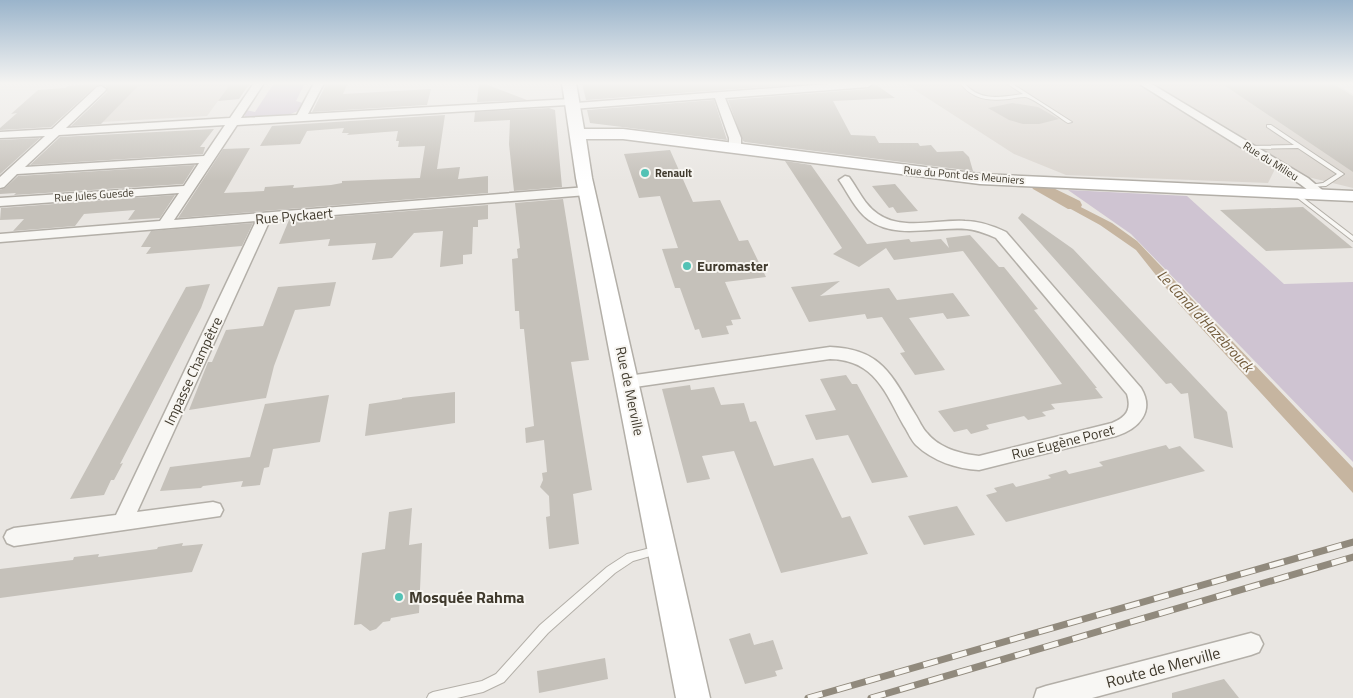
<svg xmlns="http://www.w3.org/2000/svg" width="1353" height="698" viewBox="0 0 1353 698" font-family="'Titillium Web',sans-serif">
<rect width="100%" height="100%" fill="#e9e6e2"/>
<g fill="#dbd6d0">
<polygon points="124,83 231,83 207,116 84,123"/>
<polygon points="904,83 1334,83 1353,94 1353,188 1275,169 1268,183 1066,175 1014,154"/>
</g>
<g fill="#cfc4d2">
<polygon points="274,83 305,83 296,101 303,103 298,111 288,115 245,117 244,114 246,110 255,112"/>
<polygon points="1068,190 1187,196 1284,284 1353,282 1353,462 1131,234"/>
</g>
<polygon fill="#c6b5a0" points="1041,191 1056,191 1069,201 1112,223 1137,241 1353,468 1353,493 1178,303 1136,250 1100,225 1047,196"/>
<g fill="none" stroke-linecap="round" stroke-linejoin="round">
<polygon fill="#c6b5a0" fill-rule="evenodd" points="1039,181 1080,201 1082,205 1080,209 1068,209 1033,189 1031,186 1033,183"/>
</g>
<g fill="#c5c1ba">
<polygon points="119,83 141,83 101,124 71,126 107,92 107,87 101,84 96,86 51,127 0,130 0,128 17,113 11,114 38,90 65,88 68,86"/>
<polygon points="231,83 250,83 239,99 218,101"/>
<polygon points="327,83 348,83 343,94 431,89 427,105 312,112"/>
<polygon points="479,83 482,83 527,100 477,102"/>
<polygon points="582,83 815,83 586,100"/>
<polygon points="1221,83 1331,83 1353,96 1353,172"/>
<polygon points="875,84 895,98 833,101 851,135 875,136 879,143 918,143 920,146 931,145 937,152 963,151 969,157 973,171 745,142 743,141 728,100 868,89"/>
<polygon points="714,100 727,140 590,123 587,110"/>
<polygon points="1012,103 1038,107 1059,119 1039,124 1023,124 1009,120 988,108"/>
<polygon points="549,108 555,110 562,187 514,191 509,144 510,120 474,122 475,112"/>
<polygon points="445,115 437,169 460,167 458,179 488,176 488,193 178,218 223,149 250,148 224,193 264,191 265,187 294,185 293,188 331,185 342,183 342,181 420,178 425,146 398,147 399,141 396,141 398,131 347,135 349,133 342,133 344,128 307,131 300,144 260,146 272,126"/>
<polygon points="214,129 200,147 205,147 203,154 30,165 60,137"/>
<polygon points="40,138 0,174 0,140"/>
<polygon points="670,150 693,202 720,200 739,241 748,240 766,277 725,282 741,319 731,320 733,325 726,326 729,334 702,338 699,329 695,330 680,288 675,288 662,249 678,248 660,196 639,198 624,154"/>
<polygon points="785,161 811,165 867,244 909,239 911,242 941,239 949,248 946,238 970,235 999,267 1004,267 1038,309 1034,310 1097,388 1095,388 1103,398 1051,404 1055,409 1042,412 1046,416 1028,420 1024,416 986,425 989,429 971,434 967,429 954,432 938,411 1062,384 963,251 894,260 886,248 859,267 833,254 842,248"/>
<polygon points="195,165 183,184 14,195 16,193 0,194 0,190 5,188 18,176"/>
<polygon points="895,184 918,211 897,213 893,207 889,208 872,186"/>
<polygon points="175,195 160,218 128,220 135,210 84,214 75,226 13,231 24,219 0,220 1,208"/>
<polygon points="563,199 589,360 571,362 592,490 573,494 579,544 549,549 546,517 550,516 549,496 540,487 543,480 542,473 547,472 544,440 526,443 525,428 534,426 524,329 520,329 519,311 515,311 512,259 518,258 517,249 520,248 515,203"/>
<polygon points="488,205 488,219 478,220 478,227 473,227 472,254 463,255 463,264 440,267 443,231 414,233 392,258 372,260 376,243 328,246 330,239 279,244 289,220"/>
<polygon points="1303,207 1353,248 1266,251 1220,210"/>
<polygon points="1022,213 1073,249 1227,412 1233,448 1194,438 1188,393 1181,394 1171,383 1166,384 1018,218"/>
<polygon points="253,223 242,246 146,254 151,247 141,247 151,231"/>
<polygon points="840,281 820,296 889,288 897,300 953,293 970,316 947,319 943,313 909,318 945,370 915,375 900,353 905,352 882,317 867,319 865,314 809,322 791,287"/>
<polygon points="336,282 330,306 295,310 274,366 266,398 189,410 208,362 212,362 226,330 263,326 278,287"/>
<polygon points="210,284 201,308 120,464 123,463 114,480 111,480 104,495 70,499 186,287"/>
<polygon points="846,375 852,384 857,384 908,477 872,483 848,435 816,440 805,415 836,410 820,379"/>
<polygon points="690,385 691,390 714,387 721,405 744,403 750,422 756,421 774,466 813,458 842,518 850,516 868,554 781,573 734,451 702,456 710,479 687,483 662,389"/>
<polygon points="455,392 455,423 365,436 369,404 402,399 402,398"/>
<polygon points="329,395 320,442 273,449 269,467 264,468 260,485 241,487 243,481 203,486 201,488 160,491 170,467 250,457 265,404"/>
<polygon points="1166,445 1169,449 1180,446 1205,471 1006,522 986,495 997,492 994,488 1013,483 1016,487 1051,478 1048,475 1066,470 1069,474 1103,466 1099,462"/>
<polygon points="957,506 975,535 924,545 908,516"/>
<polygon points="412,508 409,545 422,543 419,613 391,618 390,621 383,622 376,629 370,631 361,624 354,625 362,553 385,549 389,512"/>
<polygon points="183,543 182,546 203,544 192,572 0,598 0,569 73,560 74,557 99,554 98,557 157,549 158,547"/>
<polygon points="750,633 754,645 773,640 783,669 775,671 777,676 745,684 729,639"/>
<polygon points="605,658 608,679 539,693 537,671"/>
<polygon points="1224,679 1239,698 1172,698 1172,693"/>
</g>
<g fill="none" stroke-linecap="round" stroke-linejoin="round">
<defs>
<g id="lane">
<path d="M960,83H964C980,102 1001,97 1023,94L1006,83H1011L1072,122L1068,123C1060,118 1032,97 1025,97C1020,97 1014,98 1009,99C989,101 973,100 960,83Z"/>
<polygon points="1267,125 1271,125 1344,174 1326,186 1309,187 1309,185 1323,183 1337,174 1298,148 1249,149 1248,148 1251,146 1294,145 1267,127"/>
<polygon points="1293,190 1353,236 1353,241 1291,193 1291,191"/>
<polygon points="658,546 661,547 663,550 661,553 633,561 615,573 548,633 504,682 483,692 457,698 427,698 429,694 433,692 482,681 496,674 540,625 607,567 627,554"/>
</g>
<g id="street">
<path d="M254,83H264L241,118L297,115L314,83H324L308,114L571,99L575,100L576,103L841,83L873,84L868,87L725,98L741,138V148L735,151L729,148V138L715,98L572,109L568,108L567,105L237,125L174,220L587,187L593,191L587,195L270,220L137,512L213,502L220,504L223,510L220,516L14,546L7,543L4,537L7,531L14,528L116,515L256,221L0,242V234L160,221L179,193L0,206V198L184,186L199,163L17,174L4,187L0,188V177L45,136L0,138V132L52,129L97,87L101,86L106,89L105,91L66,128L230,118ZM225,125L204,156L25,167L59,135Z"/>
<polygon points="1138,83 1150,83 1308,178 1327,194 1325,197 1317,197 1300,184"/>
<path d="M845,176L849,177C858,189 865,206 878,214C902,231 938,219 965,221C980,221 993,226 1006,232L1141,388C1155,411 1139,429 1116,436L979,470C957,469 933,461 916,445C911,440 908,432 904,426C885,392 875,360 830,359L628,388L622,386L619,382L622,378L628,376L830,347C881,349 891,374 915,414C919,420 922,428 927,433C939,448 961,454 979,456L1112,423C1126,417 1132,410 1127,394L996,238C987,234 978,230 967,229C935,226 897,240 869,220C856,211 848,193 839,180Z"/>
<polygon points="1251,633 1259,636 1263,644 1259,652 1251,655 1092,698 1034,698 1037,689 1046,686"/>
</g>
<polygon id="secondary" points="562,83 576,83 584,129 623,129 980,174 1353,191 1353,201 980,184 623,139 586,139 592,178 710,698 676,698 576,178"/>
</defs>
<use href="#lane" stroke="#b3afa8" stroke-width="2"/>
<use href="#street" stroke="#b3afa8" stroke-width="3"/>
<use href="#secondary" stroke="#b3afa8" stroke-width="3"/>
<use href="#lane" fill="#f8f7f4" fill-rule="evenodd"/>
<use href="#street" fill="#f8f7f4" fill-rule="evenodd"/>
<use href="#secondary" fill="#fff" fill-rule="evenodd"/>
<defs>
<g id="rail">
<polyline points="808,698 1353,542"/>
<polyline points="871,698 1353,557"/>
</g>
</defs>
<use href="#rail" stroke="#918a7d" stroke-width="7"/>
<use href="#rail" stroke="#f7f5f1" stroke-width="5" stroke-dasharray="15" stroke-linecap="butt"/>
</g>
<linearGradient id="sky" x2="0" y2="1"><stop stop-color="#9ab4cb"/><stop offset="0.46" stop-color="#f5f4f2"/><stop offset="1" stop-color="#f5f4f2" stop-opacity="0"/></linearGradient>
<rect width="1353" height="181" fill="url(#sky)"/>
<g fill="#53c2b5" stroke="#f7f5f1" stroke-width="2">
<circle cx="645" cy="173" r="5"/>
<circle cx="687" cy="266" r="5"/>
<circle cx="399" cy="597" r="5"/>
</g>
<g text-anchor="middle" stroke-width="4" stroke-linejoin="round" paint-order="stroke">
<g font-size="11" fill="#3f392c" stroke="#f7f5f1">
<text transform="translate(1271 161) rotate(32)" y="4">Rue du Milieu</text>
<text transform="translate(964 175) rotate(5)" y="4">Rue du Pont des Meuniers</text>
<text transform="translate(94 195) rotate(-4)" y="4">Rue Jules Guesde</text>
</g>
<g font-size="11" font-weight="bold" fill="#3f392c" stroke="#f7f5f1" text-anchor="start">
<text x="655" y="177">Renault</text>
</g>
<g font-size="14" fill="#3f392c" stroke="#f7f5f1">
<text transform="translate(294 216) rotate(-5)" y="5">Rue Pyckaert</text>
<text transform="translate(193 371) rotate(-65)" y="5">Impasse Champêtre</text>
<text transform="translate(630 391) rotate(78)" y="5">Rue de Merville</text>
<text transform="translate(1063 442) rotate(-14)" y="5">Rue Eugène Poret</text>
</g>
<g font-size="14" font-weight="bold" fill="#3f392c" stroke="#f7f5f1" text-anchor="start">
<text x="697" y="271">Euromaster</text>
</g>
<g font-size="15" font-style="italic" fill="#705939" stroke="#f7f5f1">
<text transform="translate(1205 321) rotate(47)" y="5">Le Canal d'Hazebrouck</text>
</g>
<g font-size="16" font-weight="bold" fill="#3f392c" stroke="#f7f5f1" text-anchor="start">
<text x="409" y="603">Mosquée Rahma</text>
</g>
<g font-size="16" fill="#3f392c" stroke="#f7f5f1">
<text transform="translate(1163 667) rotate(-15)" y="6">Route de Merville</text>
</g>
</g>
</svg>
